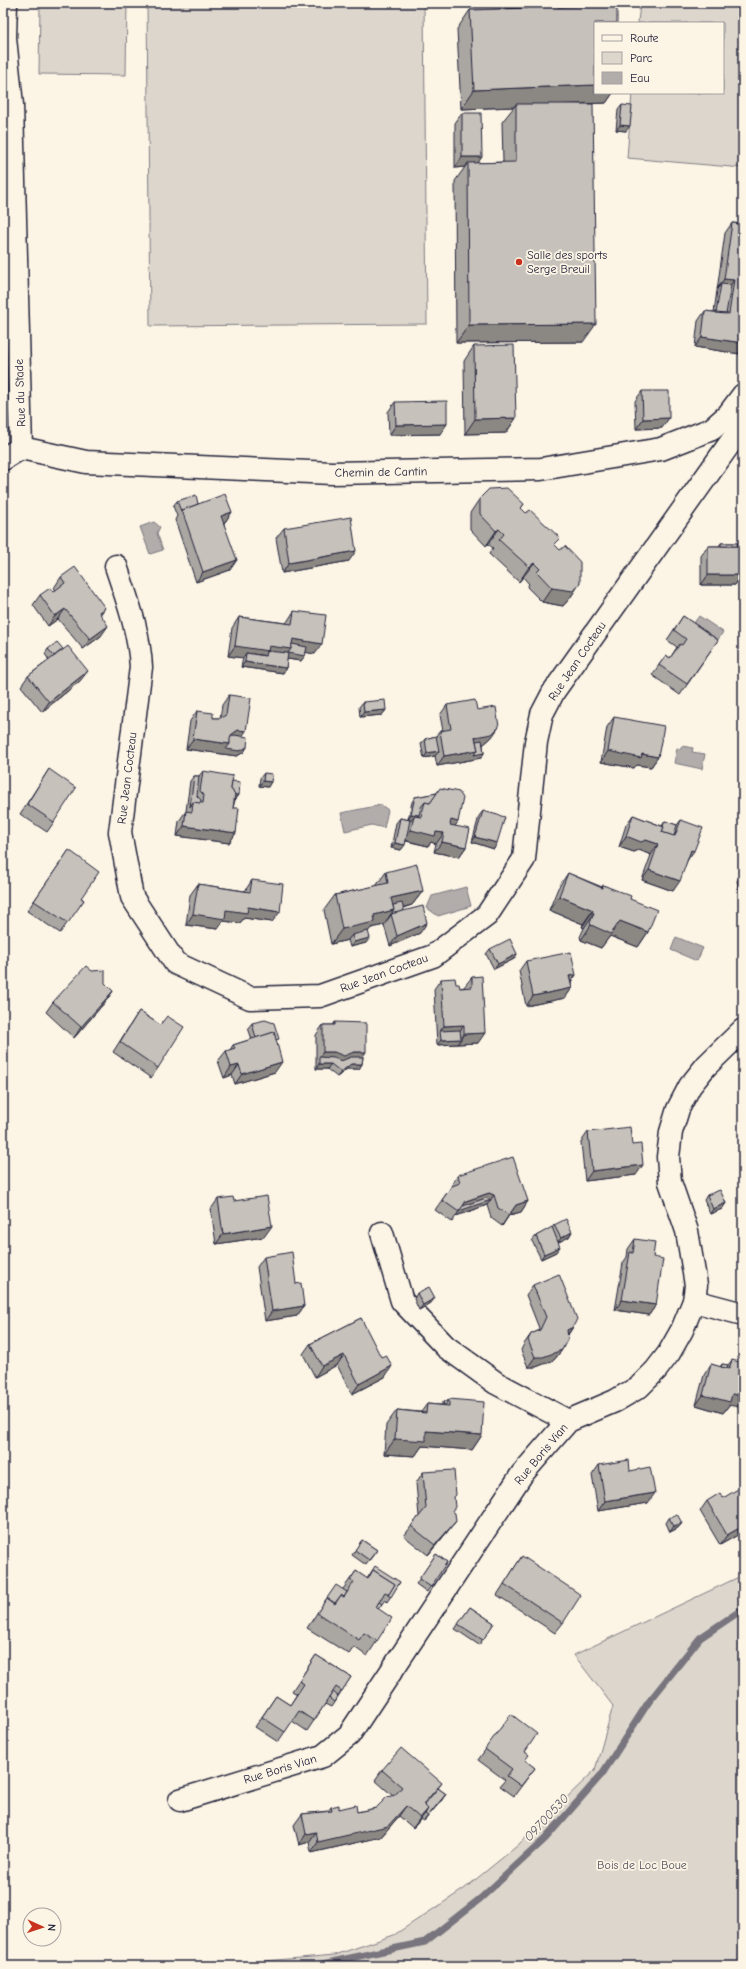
<svg xmlns="http://www.w3.org/2000/svg" width="746" height="1969" viewBox="0 0 746 1969" font-family="'Comic Neue',sans-serif">
<rect width="100%" height="100%" fill="#fcf5e5"/>
<filter id="ink" filterUnits="userSpaceOnUse"><feTurbulence type="fractalNoise" baseFrequency=".025" numOctaves="2"/><feDisplacementMap in="SourceGraphic" scale="8" xChannelSelector="R" yChannelSelector="G"/><feConvolveMatrix kernelMatrix="1 2 1 2 8 2 1 2 1" color-interpolation-filters="sRGB"/></filter>
<g filter="url(#ink)">
<g fill="#dcd6cc" stroke="#7f7c84">
<polygon points="40,3 127,3 126,75 39,74"/>
<polygon points="147,3 424,3 427,324 150,326"/>
<polygon points="640,3 743,3 743,168 627,158 632,93 723,93 723,23 638,23"/>
<polygon points="743,1575 743,1966 253,1966 252,1962 335,1955 394,1935 464,1889 517,1846 595,1770 613,1706 574,1655"/>
</g>
<g fill="#b2adab" stroke="#78757e">
<polygon points="154,522 160,527 157,533 163,550 150,554 140,527"/>
<polygon points="699,616 723,632 717,641 693,624"/>
<polygon points="682,746 693,748 692,752 705,754 702,769 674,763 677,748 681,749"/>
<polygon points="381,805 388,810 384,828 372,825 345,831 341,813"/>
<polygon points="466,887 471,906 438,916 427,908 432,896"/>
<polygon points="676,937 703,948 697,961 671,950"/>
</g>
<g fill="none" stroke-linecap="round" stroke-linejoin="round">
<polyline stroke="#78757e" stroke-width="7" points="313,1966 425,1942 481,1898 545,1839 602,1774 648,1703 700,1638 743,1609"/>
<defs>
<g id="minor">
<polyline points="6,3 5,38 12,105 21,448"/>
<polyline points="3,459 21,448 86,462 332,473 541,469 661,449 712,429 728,415 743,395"/>
<path d="M116,566C127,599 139,631 141,667L120,832L132,897L175,963L250,998L320,996L433,956L487,915L524,859L536,742L542,714L554,691L743,425"/>
<polyline points="382,1233 402,1301 446,1347 496,1383 568,1421"/>
<polyline points="694,1301 743,1314"/>
<polyline points="180,1800 323,1756 349,1735 522,1474 568,1421 615,1401 639,1387 656,1370 669,1353 682,1330 694,1301 696,1285 687,1231 670,1182 668,1157 671,1132 678,1109 690,1086 706,1066 743,1030"/>
</g>
</defs>
<use href="#minor" stroke="#22223b" stroke-width="25"/>
<use href="#minor" stroke="#fcf5e5" stroke-width="22"/>
</g>
<g fill="#aaa6a1" stroke="#22223b">
<polygon points="507,3 565,3 563,6 595,93 613,93 606,103 583,104 583,342 456,343 455,181 465,167 455,168 455,123 462,113 478,163 503,162 502,122 514,107 461,109 457,29 470,10 507,9"/>
<polygon points="622,105 626,131 616,130 618,110"/>
<polygon points="732,223 743,224 743,349 740,354 695,347 698,321 705,311 714,312 725,233"/>
<polygon points="474,346 516,418 506,433 465,434 464,361"/>
<polygon points="642,391 662,428 636,429 635,401"/>
<polygon points="395,402 440,434 389,435 388,412"/>
<polygon points="480,498 524,504 521,508 555,545 580,583 570,598 563,606 542,602 527,587 529,584 523,577 519,582 489,554 493,548 488,544 486,546 470,529 470,513"/>
<polygon points="177,501 198,504 232,512 225,522 224,523 230,570 196,582 175,520 177,516 173,506"/>
<polygon points="284,528 349,561 282,573 276,538"/>
<polygon points="741,538 743,538 743,568 742,575 735,585 701,585 701,556 708,546 719,546 721,543 738,543"/>
<polygon points="61,577 100,615 101,636 83,649 58,619 48,626 33,605 40,595 53,592 56,590 54,588"/>
<polygon points="294,611 315,654 306,652 301,661 287,659 286,668 283,673 241,667 243,658 228,656 232,628 239,617 286,623 287,622"/>
<polygon points="683,616 718,640 680,695 652,675 666,655 670,658 677,647 667,640"/>
<polygon points="48,649 80,681 42,712 21,686 28,676 49,660 45,654"/>
<polygon points="229,695 243,736 247,747 244,752 237,756 186,749 190,721 197,711 213,718 220,718 222,705"/>
<polygon points="363,702 386,710 382,715 360,717 359,707"/>
<polygon points="447,705 477,710 492,737 484,744 483,745 484,753 481,758 437,766 435,756 424,758 421,744 425,739 436,736 440,731 443,731 440,715"/>
<polygon points="614,717 658,757 651,767 637,765 634,768 601,762 607,727"/>
<polygon points="49,769 54,822 47,832 20,814"/>
<polygon points="203,771 232,781 239,795 235,800 233,808 236,833 229,843 177,836 179,821 186,811 190,781 194,776 199,776"/>
<polygon points="264,773 268,787 259,786 260,778"/>
<polygon points="437,793 466,847 459,857 434,852 436,844 431,842 428,846 406,841 401,850 391,848 396,823 400,818 410,820 411,820 408,819 412,802 415,797"/>
<polygon points="483,811 494,849 472,842 479,816"/>
<polygon points="633,815 662,826 665,821 677,825 681,820 688,859 673,891 642,880 651,855 639,850 634,852 619,847 626,825"/>
<polygon points="69,850 81,898 84,900 60,933 27,911"/>
<polygon points="386,872 423,891 412,905 403,908 404,911 420,933 390,946 384,925 371,928 368,931 366,943 350,947 348,940 331,944 324,910 335,895 376,886"/>
<polygon points="743,872 743,903 737,881"/>
<polygon points="568,873 602,887 603,885 630,899 648,932 638,947 610,936 601,948 581,940 580,937 584,928 582,927 583,924 549,910 558,888"/>
<polygon points="252,880 272,922 244,918 240,923 223,921 218,929 186,925 190,895 198,884 245,891"/>
<polygon points="490,949 517,954 514,959 494,969 486,954"/>
<polygon points="526,961 576,975 571,982 572,988 565,998 526,1006 519,971"/>
<polygon points="472,977 478,1043 437,1045 434,989 441,979 456,984 460,988 464,987"/>
<polygon points="105,983 113,991 106,1001 74,1038 46,1012 53,1002"/>
<polygon points="139,1011 160,1025 158,1068 151,1078 113,1052"/>
<polygon points="335,1022 363,1057 362,1064 359,1069 347,1069 337,1077 327,1069 316,1069 316,1035 323,1025 333,1025"/>
<polygon points="252,1023 277,1042 275,1072 235,1084 232,1075 224,1078 218,1061 226,1051 230,1050 233,1045 252,1039 248,1028"/>
<polygon points="588,1132 636,1175 585,1181 581,1142"/>
<polygon points="458,1175 528,1201 521,1212 509,1215 502,1226 491,1218 487,1205 456,1216 452,1222 435,1210 451,1187 451,1186"/>
<polygon points="707,1195 726,1203 722,1209 710,1214 704,1200"/>
<polygon points="218,1199 234,1201 264,1237 216,1244 211,1209"/>
<polygon points="554,1225 569,1237 558,1242 556,1252 541,1259 532,1241 536,1236 552,1228"/>
<polygon points="635,1239 653,1257 656,1305 649,1315 615,1310 623,1263 627,1257 628,1249"/>
<polygon points="743,1250 743,1263 740,1255"/>
<polygon points="264,1257 296,1284 304,1306 297,1316 265,1321 257,1267"/>
<polygon points="533,1285 573,1327 568,1335 562,1350 554,1360 536,1367 528,1367 521,1350 524,1344 531,1334 538,1331 539,1328 526,1295"/>
<polygon points="417,1293 431,1303 419,1310 414,1299"/>
<polygon points="361,1318 385,1377 352,1394 337,1365 315,1377 303,1354 310,1344"/>
<polygon points="732,1360 729,1405 723,1413 696,1405 704,1375 711,1364 720,1367 722,1364 728,1365"/>
<polygon points="449,1399 482,1435 472,1450 422,1446 415,1456 384,1454 386,1425 397,1410 421,1412 427,1404 441,1405 444,1401 448,1401"/>
<polygon points="599,1465 630,1471 648,1503 598,1511 592,1475"/>
<polygon points="423,1472 454,1498 448,1531 428,1555 404,1536 419,1516 416,1483"/>
<polygon points="707,1501 743,1532 720,1545 700,1511"/>
<polygon points="669,1518 682,1523 678,1528 670,1532 666,1523"/>
<polygon points="362,1540 377,1550 366,1565 352,1555"/>
<polygon points="436,1554 447,1562 427,1592 416,1584"/>
<polygon points="522,1556 563,1623 555,1633 497,1595"/>
<polygon points="356,1571 367,1579 400,1582 387,1602 385,1600 378,1609 377,1641 367,1656 354,1647 349,1654 307,1628 327,1598 343,1589"/>
<polygon points="470,1607 494,1623 479,1645 455,1629"/>
<polygon points="316,1655 351,1677 331,1707 325,1704 307,1731 292,1721 278,1742 255,1727 276,1696 290,1705 297,1694 292,1691"/>
<polygon points="511,1714 525,1752 525,1761 535,1768 514,1796 500,1786 505,1780 478,1760"/>
<polygon points="382,1770 442,1783 438,1788 446,1794 424,1821 421,1819 413,1828 399,1816 381,1837 311,1853 309,1842 299,1845 294,1825 302,1814 328,1811 331,1807 339,1809 357,1812 376,1808 393,1796 375,1780"/>
</g>
<g fill="#8b8783" stroke="#22223b">
<polygon points="514,3 521,3 514,12 507,13"/>
<polygon points="549,3 565,3 561,10"/>
<polygon points="595,85 595,93 613,93 606,103 516,106 516,104 514,107 461,109 474,90"/>
<polygon points="620,125 630,126 626,131 616,130"/>
<polygon points="462,157 482,157 475,167 468,163 465,167 455,168"/>
<polygon points="724,279 734,280 727,290 721,284 717,289"/>
<polygon points="596,324 583,342 456,343 469,325"/>
<polygon points="702,337 743,343 743,349 740,354 695,347"/>
<polygon points="516,418 506,433 465,434 475,419"/>
<polygon points="669,418 662,428 636,429 643,419"/>
<polygon points="447,424 440,434 389,435 396,425"/>
<polygon points="232,512 225,522 214,526 221,516"/>
<polygon points="499,529 488,544 486,546 496,531"/>
<polygon points="356,551 349,561 282,573 289,563"/>
<polygon points="237,560 230,570 196,582 203,572"/>
<polygon points="534,563 523,577 519,582 529,567"/>
<polygon points="708,575 742,575 735,585 701,585"/>
<polygon points="580,583 570,598 563,606 542,602 552,588"/>
<polygon points="105,608 98,618 99,612"/>
<polygon points="65,609 58,619 48,626 55,616"/>
<polygon points="108,626 101,636 83,649 90,639"/>
<polygon points="293,639 322,644 315,654 291,650 305,656 301,661 246,653 243,658 228,656 235,646 269,646"/>
<polygon points="245,662 286,668 283,673 241,667"/>
<polygon points="88,671 80,681 42,712 49,702"/>
<polygon points="386,710 382,715 360,717 364,712"/>
<polygon points="499,727 492,737 484,744 473,746 475,737"/>
<polygon points="238,730 246,731 239,741 227,743 231,735"/>
<polygon points="193,739 230,744 247,747 244,752 237,756 186,749"/>
<polygon points="478,750 484,753 481,758 437,766 444,756"/>
<polygon points="439,751 435,756 424,758 427,753"/>
<polygon points="608,751 642,754 658,757 651,767 637,765 634,768 601,762"/>
<polygon points="263,781 271,782 268,787 259,786"/>
<polygon points="228,794 239,795 235,800 224,799"/>
<polygon points="411,814 419,815 416,821 414,816 411,820 408,819"/>
<polygon points="451,820 458,822 451,832 444,830"/>
<polygon points="184,826 236,833 229,843 177,836"/>
<polygon points="411,830 436,832 444,833 436,844 431,842 428,846 404,840"/>
<polygon points="626,836 646,840 658,844 651,855 639,850 634,852 619,847"/>
<polygon points="475,837 497,843 494,849 472,842"/>
<polygon points="442,842 466,847 459,857 434,852"/>
<polygon points="395,843 405,845 401,850 391,848"/>
<polygon points="691,850 694,851 686,862"/>
<polygon points="649,870 680,881 673,891 642,880"/>
<polygon points="423,891 412,905 386,912 391,898"/>
<polygon points="559,896 593,910 583,924 549,910"/>
<polygon points="248,907 280,912 272,922 244,918 240,923 223,921 218,929 186,925 193,914"/>
<polygon points="394,910 384,925 371,928 365,936 352,935 348,940 331,944 342,929 374,915"/>
<polygon points="592,912 594,913 584,928 582,927"/>
<polygon points="620,921 648,932 638,947 610,936 601,948 581,940 591,925"/>
<polygon points="427,923 420,933 390,946 397,936"/>
<polygon points="370,938 366,943 350,947 354,942"/>
<polygon points="517,954 514,959 494,969 498,964"/>
<polygon points="576,975 568,985 569,976"/>
<polygon points="572,988 565,998 526,1006 533,996"/>
<polygon points="113,991 106,1001 74,1038 81,1027"/>
<polygon points="464,1025 457,1035 440,1031 444,1026"/>
<polygon points="485,1033 478,1043 457,1044 464,1034"/>
<polygon points="461,1039 457,1044 437,1045 441,1040"/>
<polygon points="323,1052 366,1052 359,1062 347,1062 319,1057"/>
<polygon points="282,1062 275,1072 235,1084 242,1074"/>
<polygon points="319,1064 331,1064 327,1069 316,1069"/>
<polygon points="351,1064 362,1064 359,1069 347,1069 337,1077 341,1072"/>
<polygon points="239,1065 232,1075 224,1078 231,1067"/>
<polygon points="643,1165 636,1175 585,1181 592,1171"/>
<polygon points="489,1193 494,1195 487,1205 456,1216 466,1201"/>
<polygon points="528,1201 521,1212 509,1215 502,1226 516,1205"/>
<polygon points="726,1203 722,1209 710,1214 713,1209"/>
<polygon points="272,1226 264,1237 216,1244 223,1234"/>
<polygon points="572,1232 569,1237 557,1243 561,1238"/>
<polygon points="560,1247 556,1252 541,1259 544,1254"/>
<polygon points="435,1298 431,1303 419,1310 423,1305"/>
<polygon points="622,1300 656,1305 649,1315 615,1310"/>
<polygon points="304,1306 297,1316 265,1321 272,1311"/>
<polygon points="573,1327 566,1337 567,1330"/>
<polygon points="562,1350 554,1360 536,1367 528,1367 535,1357"/>
<polygon points="344,1355 337,1365 315,1377 322,1366"/>
<polygon points="392,1366 385,1377 352,1394 359,1384"/>
<polygon points="732,1394 743,1396 743,1408 729,1405 723,1413 696,1405 703,1395"/>
<polygon points="426,1431 482,1435 472,1450 422,1446 415,1456 384,1454 395,1439"/>
<polygon points="655,1493 648,1503 598,1511 605,1501"/>
<polygon points="456,1521 448,1531 428,1555 435,1545"/>
<polygon points="682,1523 678,1528 670,1532 674,1526"/>
<polygon points="743,1526 743,1532 720,1545 727,1535"/>
<polygon points="446,1794 442,1800 424,1821 428,1816"/>
<polygon points="406,1806 399,1816 381,1837 311,1853 318,1842"/>
<polygon points="428,1809 421,1819 413,1828 420,1818"/>
<polygon points="316,1832 309,1842 299,1845 306,1834"/>
</g>
<g fill="#c6c1bb" stroke="#22223b">
<polygon points="528,3 557,3 558,7 617,4 617,23 595,23 595,85 474,90 470,10 528,8"/>
<polygon points="516,104 593,104 596,324 469,325 468,163 516,162"/>
<polygon points="622,105 632,106 630,126 620,125"/>
<polygon points="462,113 481,113 482,157 462,157"/>
<polygon points="732,223 743,224 743,343 702,337 705,311 729,314 734,280 724,279"/>
<polygon points="721,284 731,285 726,314 716,313"/>
<polygon points="514,345 516,418 475,419 474,346"/>
<polygon points="642,391 669,391 669,418 643,419"/>
<polygon points="447,401 447,424 396,425 395,402"/>
<polygon points="507,488 524,504 521,508 526,513 530,510 560,538 554,544 560,550 565,546 580,562 580,583 573,591 552,588 537,572 540,569 534,563 529,567 499,540 504,534 499,529 496,531 480,514 480,498 489,489"/>
<polygon points="225,494 232,512 221,516 237,560 203,572 182,510"/>
<polygon points="196,495 198,504 182,510 181,511 177,501"/>
<polygon points="351,517 356,551 289,563 284,528"/>
<polygon points="741,538 743,538 742,575 708,575 708,546 741,546"/>
<polygon points="721,543 738,543 737,546 721,546"/>
<polygon points="75,567 105,608 99,612 108,626 90,639 65,609 55,616 40,595 50,588 53,592 65,583 61,577"/>
<polygon points="294,611 326,615 322,644 293,639 291,649 269,646 268,651 235,646 239,617 292,624"/>
<polygon points="683,616 718,640 687,684 659,665 666,655 670,658 680,644 682,645 686,639 674,630"/>
<polygon points="57,642 63,649 54,656 48,649"/>
<polygon points="292,644 307,647 305,656 288,653 291,649"/>
<polygon points="68,646 88,671 49,702 28,676"/>
<polygon points="266,651 288,653 286,668 245,662 246,653 265,656 268,651"/>
<polygon points="229,695 251,698 246,731 238,730 231,735 230,744 193,739 197,711 213,713 213,718 220,718 226,715"/>
<polygon points="385,700 386,710 364,712 363,702"/>
<polygon points="475,700 477,710 496,707 499,727 492,734 475,737 478,750 444,756 440,731 451,729 447,705"/>
<polygon points="614,717 664,726 658,757 642,754 641,758 608,751"/>
<polygon points="234,735 248,737 247,747 240,751 226,749 230,744 230,738"/>
<polygon points="436,736 439,751 427,753 425,739"/>
<polygon points="482,740 484,753 474,755 478,750 476,741"/>
<polygon points="49,769 76,788 54,822 27,804"/>
<polygon points="203,771 233,776 231,789 235,794 233,808 239,808 236,833 184,826 186,811 192,812 193,802 203,803 204,795 200,791"/>
<polygon points="264,773 272,774 271,782 263,781"/>
<polygon points="194,776 199,776 197,796 201,800 200,803 193,802 190,807"/>
<polygon points="232,781 240,782 239,795 235,795 235,794 231,789"/>
<polygon points="440,788 459,792 463,798 458,822 451,820 450,825 470,829 466,847 442,842 444,833 436,832 435,836 411,830 414,816 421,817 425,802 430,803"/>
<polygon points="437,793 430,803 425,802 421,807 419,815 411,814 415,797"/>
<polygon points="483,811 505,817 497,843 475,837"/>
<polygon points="633,815 664,827 662,832 675,836 681,820 703,828 694,851 691,850 680,881 649,870 658,844 646,840 641,842 626,836"/>
<polygon points="400,818 410,820 405,845 395,843"/>
<polygon points="665,821 677,825 674,836 662,832 664,827 663,826"/>
<polygon points="69,850 99,872 81,898 84,900 68,923 34,901"/>
<polygon points="417,864 423,891 391,898 394,910 374,915 375,922 342,929 335,895 388,883 386,872"/>
<polygon points="568,873 602,888 603,885 631,896 630,899 657,910 648,932 620,921 611,934 591,925 590,923 594,913 592,912 593,910 559,896"/>
<polygon points="252,880 283,884 280,912 248,907 247,913 226,910 225,919 193,914 198,884 250,892"/>
<polygon points="402,903 404,911 391,914 388,919 394,910 393,905"/>
<polygon points="423,906 427,923 397,936 391,914"/>
<polygon points="368,931 370,938 354,942 352,935"/>
<polygon points="510,939 517,954 498,964 490,949"/>
<polygon points="571,952 576,975 569,976 572,988 533,996 526,961"/>
<polygon points="86,966 92,971 105,970 105,983 113,991 81,1027 53,1002"/>
<polygon points="482,976 485,1033 464,1034 464,1025 444,1026 441,979 455,978 456,984 459,984 460,988 472,987 472,977"/>
<polygon points="139,1011 160,1025 167,1016 184,1027 158,1068 120,1042"/>
<polygon points="265,1020 274,1023 279,1039 276,1040 274,1032 256,1038 252,1023"/>
<polygon points="335,1022 366,1023 366,1052 354,1052 344,1056 334,1052 323,1052 323,1025 335,1025"/>
<polygon points="460,1030 461,1039 441,1040 440,1031"/>
<polygon points="274,1032 282,1062 242,1074 239,1065 231,1067 226,1051 235,1048 233,1045"/>
<polygon points="319,1057 334,1058 341,1061 351,1057 363,1057 362,1064 351,1064 341,1072 331,1064 319,1064"/>
<polygon points="630,1127 632,1145 641,1144 643,1165 592,1171 588,1132"/>
<polygon points="513,1157 528,1201 516,1205 509,1215 498,1208 494,1195 489,1193 466,1201 459,1212 442,1200 452,1186 460,1183 458,1175"/>
<polygon points="720,1190 726,1203 713,1209 707,1195"/>
<polygon points="267,1196 272,1226 223,1234 218,1199 233,1197 234,1201"/>
<polygon points="486,1198 491,1200 459,1211 463,1206"/>
<polygon points="566,1219 572,1232 561,1238 554,1225"/>
<polygon points="552,1227 560,1247 544,1254 536,1236"/>
<polygon points="635,1239 655,1242 653,1257 663,1259 656,1305 622,1300 630,1252 633,1253"/>
<polygon points="292,1252 296,1284 301,1283 304,1306 272,1311 264,1257"/>
<polygon points="559,1274 577,1319 573,1327 567,1330 568,1338 562,1350 543,1357 535,1357 528,1340 531,1334 540,1330 546,1317 533,1285"/>
<polygon points="429,1287 435,1298 423,1305 417,1293"/>
<polygon points="361,1318 381,1357 386,1355 392,1366 359,1384 344,1355 322,1366 310,1344"/>
<polygon points="732,1360 743,1363 743,1396 732,1394 730,1402 703,1395 711,1364 729,1369"/>
<polygon points="722,1364 728,1365 727,1368 721,1367"/>
<polygon points="449,1399 484,1402 482,1435 426,1431 426,1441 395,1439 397,1410 426,1413 427,1404 449,1406"/>
<polygon points="444,1401 448,1401 445,1405 443,1405"/>
<polygon points="629,1460 630,1471 650,1467 655,1493 605,1501 599,1465"/>
<polygon points="454,1470 456,1495 454,1497 455,1507 452,1511 455,1513 456,1521 435,1545 411,1526 426,1508 423,1472"/>
<polygon points="743,1486 743,1526 727,1535 707,1501 720,1493 723,1498"/>
<polygon points="677,1514 682,1523 674,1526 669,1518"/>
<polygon points="362,1540 377,1550 369,1560 355,1550"/>
<polygon points="436,1554 447,1562 431,1587 419,1579"/>
<polygon points="522,1556 581,1595 563,1623 504,1584"/>
<polygon points="375,1566 400,1582 391,1597 388,1595 395,1584 373,1570 367,1579"/>
<polygon points="373,1570 395,1584 389,1594 385,1592 376,1607 392,1618 377,1641 364,1633 359,1640 317,1613 327,1598 335,1604 341,1595 344,1597 354,1582 350,1580 356,1571 368,1579"/>
<polygon points="336,1585 347,1592 344,1597 341,1595 335,1603 327,1598"/>
<polygon points="379,1602 382,1604 378,1609 376,1607"/>
<polygon points="470,1607 494,1623 483,1640 458,1624"/>
<polygon points="316,1655 351,1677 342,1691 336,1687 314,1721 299,1711 285,1732 262,1717 276,1696 290,1705 304,1684 299,1681"/>
<polygon points="333,1692 338,1696 334,1702 329,1698"/>
<polygon points="511,1714 537,1734 525,1752 529,1755 525,1760 535,1768 521,1786 507,1776 512,1769 485,1749"/>
<polygon points="401,1748 442,1783 423,1804 428,1809 420,1818 406,1806 388,1826 318,1842 316,1832 306,1834 302,1814 332,1811 331,1807 339,1805 339,1809 356,1805 357,1812 376,1808 387,1797 395,1795 402,1787 382,1770"/>
<polygon points="438,1788 446,1794 428,1816 425,1814 428,1809 424,1805"/>
</g>
</g>
<circle fill="#c8321e" stroke="#fcf5e5" stroke-width="1.5" cx="519" cy="262" r="4"/>
<g text-anchor="middle" stroke-width="3.5" stroke-linejoin="round" paint-order="stroke">
<g font-size="12" fill="#22223b" stroke="#fcf5e5" text-anchor="start">
<text x="527" y="259">Salle des sports<tspan x="527" dy="14">Serge Breuil</tspan></text>
</g>
<g font-size="12" fill="#22223b" stroke="#fcf5e5">
<text transform="translate(20 393) rotate(-92)" y="4">Rue du Stade</text>
<text transform="translate(381 472) rotate(-1)" y="4">Chemin de Cantin</text>
<text transform="translate(577 661) rotate(-56)" y="4">Rue Jean Cocteau</text>
<text transform="translate(127 778) rotate(-83)" y="4">Rue Jean Cocteau</text>
<text transform="translate(384 973) rotate(-20)" y="4">Rue Jean Cocteau</text>
<text transform="translate(541 1454) rotate(-50)" y="4">Rue Boris Vian</text>
<text transform="translate(280 1769) rotate(-17)" y="4">Rue Boris Vian</text>
</g>
<g font-size="12" fill="#504f5f" stroke="#fcf5e5">
<text x="642" y="1869">Bois de Loc Boue</text>
</g>
<g font-size="13" font-style="italic" fill="#545362" stroke="#fcf5e5">
<text transform="translate(546 1817) rotate(-47)" y="5">O9700530</text>
</g>
</g>
<rect width="746" height="1969" fill="none" stroke="#fcf5e5" stroke-width="16"/>
<rect x="8" y="8" width="730" height="1953" fill="none" stroke="#22223b" stroke-width="1.5" filter="url(#ink)"/>
<rect x="594" y="22" width="130" height="72" fill="#fcf5e5" stroke="#a5a1a1"/>
<rect x="602" y="35" width="20" height="6" fill="#fcf5e5" stroke="#a5a1a1"/>
<text x="630" y="42" font-size="12" fill="#22223b">Route</text>
<rect x="602" y="52" width="20" height="12" fill="#dcd6cc" stroke="#a5a1a1"/>
<text x="630" y="62" font-size="12" fill="#22223b">Parc</text>
<rect x="602" y="72" width="20" height="12" fill="#b2adab" stroke="#a5a1a1"/>
<text x="630" y="82" font-size="12" fill="#22223b">Eau</text>
<g transform="translate(42 1927) rotate(93)"><circle r="19" fill="#fcf5e5" stroke="#a5a1a1"/>
<path d="M0-3L7 15L0 10L-7 15Z" fill="#c8321e"/>
<text y="-6" font-size="11" font-weight="bold" text-anchor="middle" fill="#22223b">N</text>
</g>
</svg>
